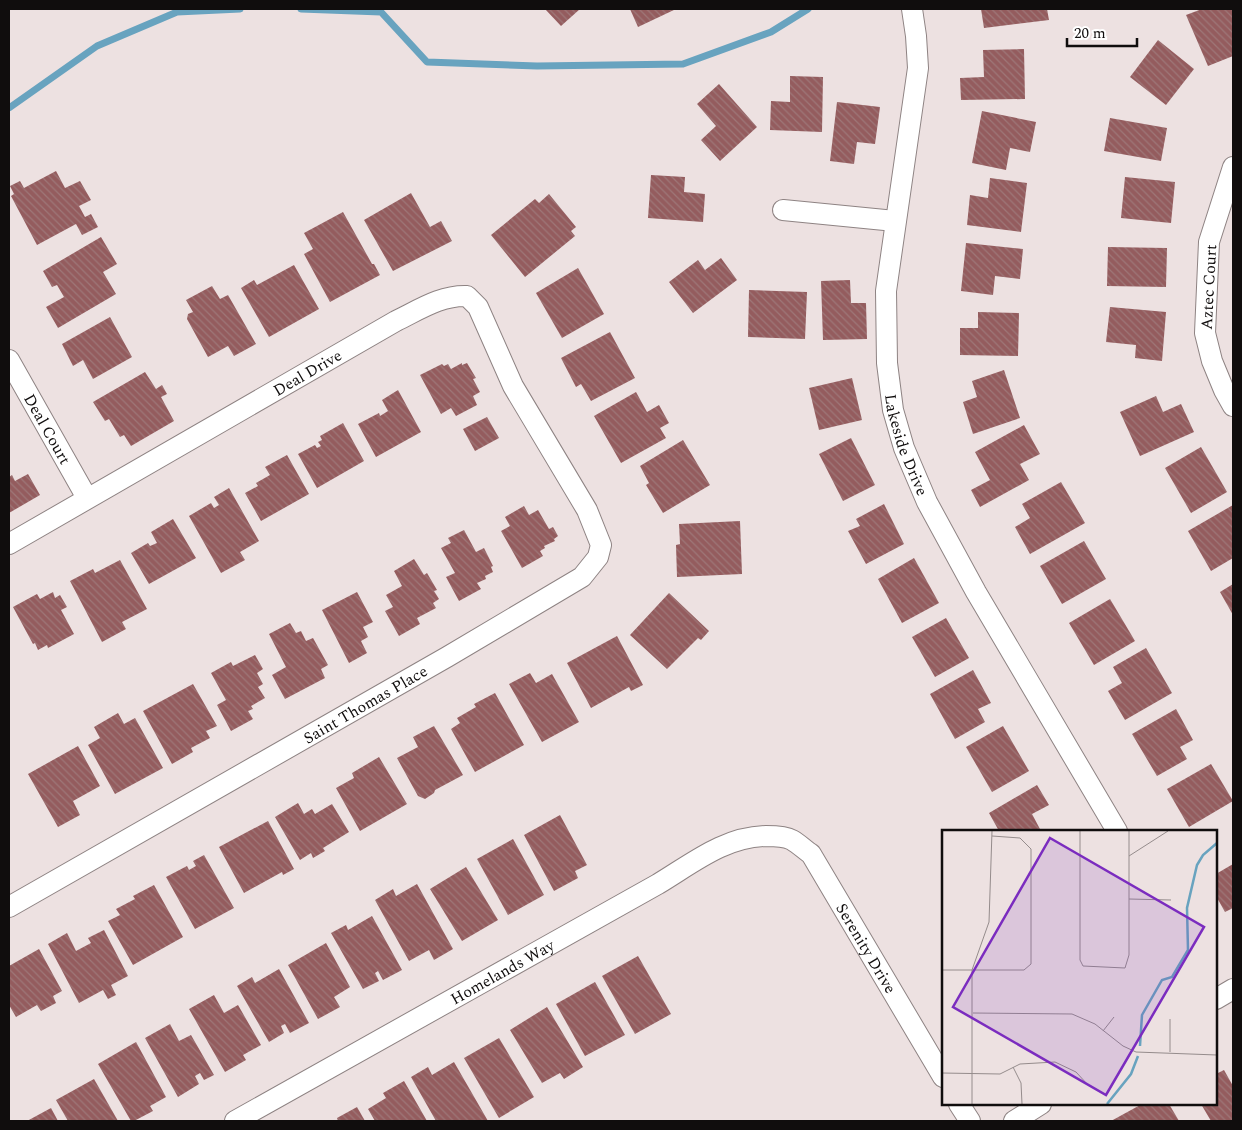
<svg xmlns="http://www.w3.org/2000/svg" width="1242" height="1130" viewBox="0 0 1242 1130" font-family="Spectral,serif">
<defs>
<pattern id="building-back-hatch" width="6" height="6" patternUnits="userSpaceOnUse" patternTransform="scale(1.25)"><rect width="6" height="6" fill="#945c5e"/><path d="M-1 5l2 2M0 0l6 6M5-1l2 2" fill="none" stroke="#9e7778"/></pattern>
</defs>
<rect width="100%" height="100%" fill="#ede1e1"/>
<g fill="none" stroke-linecap="round" stroke-linejoin="round">
<g stroke="#68a3bf" stroke-width="7">
<polyline points="301,9 381,12 427,62 537,66 683,64 771,32 808,9"/>
<polyline points="9,108 97,46 177,12 240,9"/>
</g>
</g>
<g fill="url(#building-back-hatch)">
<polygon points="545,9 580,9 561,26"/>
<polygon points="630,9 676,9 638,27"/>
<polygon points="981,9 1047,9 1049,20 984,28"/>
<polygon points="1202,9 1233,9 1233,56 1208,66 1186,15"/>
<polygon points="1158,40 1194,69 1166,105 1130,77"/>
<polygon points="1024,49 1025,99 961,100 960,78 984,77 983,50"/>
<polygon points="790,76 823,77 822,132 770,130 771,101 790,102"/>
<polygon points="719,84 757,127 720,161 701,140 716,126 697,104"/>
<polygon points="837,102 880,107 875,144 857,142 854,164 830,161"/>
<polygon points="982,111 1036,122 1030,152 1010,148 1006,170 972,163"/>
<polygon points="1110,118 1167,128 1161,161 1104,151"/>
<polygon points="56,171 65,188 80,181 91,200 79,206 85,217 91,214 98,227 82,235 76,224 37,245 11,196 14,194 10,186 20,181 24,188"/>
<polygon points="651,175 685,177 684,192 705,194 703,222 648,218"/>
<polygon points="1125,177 1175,182 1171,223 1121,218"/>
<polygon points="990,178 1027,183 1021,232 967,225 970,195 988,198"/>
<polygon points="411,193 430,227 441,221 452,241 393,271 364,220"/>
<polygon points="549,194 576,227 571,231 575,236 525,277 491,235 535,199 539,203"/>
<polygon points="343,212 372,264 374,264 380,275 330,302 304,254 313,249 304,233"/>
<polygon points="101,237 117,264 103,272 116,294 58,328 46,307 64,297 57,285 52,287 43,271"/>
<polygon points="966,243 1023,249 1020,279 995,276 993,295 961,291"/>
<polygon points="1108,247 1167,248 1166,287 1107,286"/>
<polygon points="721,258 737,280 693,313 669,282 698,260 705,270"/>
<polygon points="294,265 319,309 269,337 241,288 254,280 257,285"/>
<polygon points="578,268 604,314 562,338 536,293"/>
<polygon points="850,280 851,303 866,303 867,339 823,340 821,281"/>
<polygon points="212,286 220,299 228,295 256,344 234,356 228,346 208,357 187,319 188,314 193,312 186,300"/>
<polygon points="749,290 807,292 805,339 748,337"/>
<polygon points="1110,307 1166,312 1162,361 1135,358 1136,345 1106,342"/>
<polygon points="978,312 1019,313 1018,356 960,355 960,328 978,328"/>
<polygon points="110,317 132,357 93,379 83,360 73,366 62,344"/>
<polygon points="610,332 635,378 591,401 581,384 576,387 561,358"/>
<polygon points="462,363 462,365 467,363 476,378 473,379 480,392 473,396 477,405 456,416 451,408 441,414 420,375 442,364 444,366 448,364 451,369"/>
<polygon points="1004,370 1020,418 973,434 963,402 977,397 972,381"/>
<polygon points="145,372 156,389 162,385 167,394 161,397 174,421 131,446 124,435 120,437 109,419 105,421 93,402"/>
<polygon points="852,378 862,420 819,430 809,388"/>
<polygon points="398,390 421,432 376,457 358,424 379,413 380,416 388,411 382,400"/>
<polygon points="636,392 647,412 659,405 669,423 660,428 666,438 621,463 594,416"/>
<polygon points="1156,396 1163,412 1181,404 1194,432 1140,456 1120,412"/>
<polygon points="487,417 499,438 475,451 463,429"/>
<polygon points="343,423 364,461 317,488 298,454 315,445 317,448 321,446 318,442 322,440 320,436"/>
<polygon points="1024,425 1040,454 1020,464 1029,480 980,507 971,490 990,480 975,452"/>
<polygon points="851,438 875,485 843,501 819,454"/>
<polygon points="683,440 710,485 663,513 646,485 649,483 640,466"/>
<polygon points="1201,447 1227,492 1191,513 1165,468"/>
<polygon points="287,455 309,494 261,521 245,493 258,486 256,483 270,475 265,467"/>
<polygon points="28,474 40,495 9,513 9,477 12,475 15,481"/>
<polygon points="1061,482 1085,523 1030,554 1015,527 1030,518 1022,504"/>
<polygon points="229,488 259,541 240,552 245,560 221,573 189,516 211,503 214,508 219,505 214,497"/>
<polygon points="884,504 904,544 866,564 848,531 860,526 856,519"/>
<polygon points="1233,505 1233,558 1211,571 1188,531"/>
<polygon points="524,506 529,515 538,510 549,529 553,527 558,536 554,539 555,541 544,546 545,548 540,551 543,556 522,568 501,531 510,526 505,517"/>
<polygon points="173,519 196,558 149,584 131,553 148,543 150,546 157,543 151,532"/>
<polygon points="740,521 742,574 677,577 676,545 680,544 679,524"/>
<polygon points="464,530 476,552 484,548 493,566 491,567 493,572 485,576 486,579 477,583 481,589 459,601 446,577 455,573 441,548 451,543 448,538"/>
<polygon points="1084,541 1106,579 1062,604 1040,566"/>
<polygon points="914,558 939,603 902,623 878,579"/>
<polygon points="414,559 424,575 427,573 437,590 434,591 439,599 433,603 436,608 417,618 420,624 399,636 385,611 393,607 386,595 402,586 394,571"/>
<polygon points="120,560 147,609 122,622 126,629 102,642 70,581 93,569 95,573"/>
<polygon points="1233,584 1233,615 1220,592"/>
<polygon points="53,592 55,598 60,595 67,607 61,610 74,634 48,648 47,645 38,650 35,643 33,644 13,607 37,594 40,599"/>
<polygon points="357,592 373,622 363,627 368,637 361,641 367,653 349,663 322,610"/>
<polygon points="669,593 709,631 701,640 698,638 667,669 630,635"/>
<polygon points="1110,599 1135,641 1094,665 1069,623"/>
<polygon points="946,618 969,658 935,677 912,637"/>
<polygon points="290,623 296,633 301,631 306,641 313,638 328,665 321,669 325,678 285,699 272,675 286,667 269,634"/>
<polygon points="617,636 643,685 631,691 629,687 591,708 567,663"/>
<polygon points="1146,648 1172,693 1125,720 1108,691 1122,683 1113,667"/>
<polygon points="255,655 263,669 257,673 263,684 258,687 265,698 251,706 253,709 248,711 253,719 231,731 217,705 226,700 211,673 231,662 233,666"/>
<polygon points="973,670 991,703 978,709 985,722 955,739 930,694"/>
<polygon points="530,673 536,683 552,674 579,722 542,742 509,684"/>
<polygon points="193,684 217,726 206,731 210,738 191,748 193,752 172,764 143,711"/>
<polygon points="495,693 524,745 475,772 451,729 460,723 457,718 476,707 474,704"/>
<polygon points="1176,709 1193,740 1180,747 1187,759 1157,776 1132,734"/>
<polygon points="118,713 124,724 135,718 163,768 115,794 88,745 100,738 94,727"/>
<polygon points="434,726 463,775 435,790 434,793 425,799 418,796 397,758 418,747 413,737"/>
<polygon points="1003,726 1029,771 992,792 966,747"/>
<polygon points="78,746 100,786 73,801 80,815 58,827 28,774"/>
<polygon points="379,757 407,804 360,831 336,788 354,778 352,773"/>
<polygon points="1211,764 1233,801 1189,827 1167,789"/>
<polygon points="1037,785 1049,805 1032,814 1041,831 999,831 989,813"/>
<polygon points="298,803 304,814 312,809 315,814 332,804 349,832 323,848 325,851 313,858 311,853 300,860 275,817"/>
<polygon points="560,815 587,865 575,871 578,878 554,891 524,835"/>
<polygon points="268,821 294,869 283,875 282,872 244,893 219,847"/>
<polygon points="513,839 544,895 508,915 477,859"/>
<polygon points="204,855 234,908 195,929 166,877 187,866 189,870 196,866 193,861"/>
<polygon points="1233,864 1233,908 1225,912 1216,896 1216,874"/>
<polygon points="466,867 498,920 462,941 430,889"/>
<polygon points="417,884 453,949 434,960 429,950 409,961 375,900 393,889 396,896"/>
<polygon points="154,885 183,937 133,965 108,921 120,915 116,909 135,899 133,896"/>
<polygon points="372,916 402,970 383,980 378,971 375,973 379,981 363,989 331,933 346,925 348,930"/>
<polygon points="104,930 128,976 111,985 116,995 108,999 103,990 79,1003 48,944 67,933 76,951 91,943 88,938"/>
<polygon points="326,943 350,987 334,997 340,1007 318,1019 288,965"/>
<polygon points="39,949 62,991 53,996 56,1003 41,1011 37,1005 16,1017 9,1005 9,966"/>
<polygon points="638,956 671,1014 635,1034 602,976"/>
<polygon points="279,969 309,1023 290,1033 285,1024 281,1026 284,1033 269,1042 237,986 252,977 255,983"/>
<polygon points="595,982 625,1035 585,1056 556,1004"/>
<polygon points="214,995 224,1013 238,1005 261,1045 243,1055 246,1060 225,1072 189,1009"/>
<polygon points="547,1007 583,1067 564,1079 560,1073 542,1083 510,1030"/>
<polygon points="170,1024 179,1041 191,1035 214,1075 204,1080 200,1073 195,1076 199,1084 178,1097 145,1038"/>
<polygon points="499,1038 534,1097 499,1118 464,1058"/>
<polygon points="136,1042 166,1097 150,1106 153,1111 134,1121 131,1121 98,1064"/>
<polygon points="454,1062 488,1121 436,1121 411,1077 428,1067 432,1075"/>
<polygon points="1224,1070 1233,1086 1233,1121 1211,1121 1201,1104 1216,1104 1216,1074"/>
<polygon points="94,1079 118,1121 68,1121 56,1100"/>
<polygon points="404,1081 427,1121 375,1121 368,1109 386,1098 383,1093"/>
<polygon points="1142,1104 1169,1104 1179,1121 1111,1121"/>
<polygon points="357,1107 365,1121 338,1121 337,1118"/>
<polygon points="51,1108 58,1121 27,1121"/>
</g>
<g fill="none" stroke-linecap="round" stroke-linejoin="round">
<defs>
<g id="street">
<path id="s1" d="M912,9L916,36L918,68L886,291L887,363L893,410L904,448L927,502L976,592L1117,831"/>
<polyline points="1233,167 1209,242 1205,333 1212,361 1224,390 1233,406"/>
<polyline points="783,210 895,221"/>
<path id="s2" d="M9,360L87,498"/>
<path id="s3" d="M9,544L396,321C419,310 441,295 467,296L478,307L513,386L587,510L601,545L598,557L582,577L447,657L9,907"/>
<polyline points="1216,999 1233,989"/>
<polyline points="959,1104 970,1121"/>
<path id="s4" d="M235,1121L658,884C693,863 724,837 766,836C774,836 785,836 792,840C799,844 805,850 811,854L943,1077"/>
<polyline points="1014,1121 1041,1104"/>
</g>
</defs>
<use href="#street" stroke="#8e8383" stroke-width="22"/>
<use href="#street" stroke="#fff" stroke-width="20"/>
</g>
<g text-anchor="middle" stroke-width="4" stroke-linejoin="round" paint-order="stroke">
<g font-size="16" fill="#100d0d" stroke="#fff">
<text transform="translate(1208 287) rotate(-87)" y="6">Aztec Court</text>
<text dy="6" stroke="none"><textPath href="#s3" startOffset="344">Deal Drive</textPath></text>
<text dy="6" stroke="none"><textPath href="#s2" startOffset="79">Deal Court</textPath></text>
<text dy="6" stroke="none"><textPath href="#s1" startOffset="441">Lakeside Drive</textPath></text>
<text transform="translate(365 704) rotate(-30)" y="6">Saint Thomas Place</text>
<text dy="6" stroke="none"><textPath href="#s4" startOffset="764">Serenity Drive</textPath></text>
<text dy="6" stroke="none"><textPath href="#s4" startOffset="306">Homelands Way</textPath></text>
</g>
</g>
<g transform="translate(942 830)">
<rect width="275" height="275" fill="#ede1e1"/>
<path fill="none" stroke="#68a3bf" stroke-width="2.5" d="M198,216L200,185L220,150L230,147L246,120L245,78L255,35L261,25L275,13M165,274L189,244L196,226"/>
<path fill="none" stroke="#958c8c" stroke-width="1" d="M138,1V130L141,136L183,138L187,125V1M187,26L226,1M187,69L229,70M0,140H82L89,134V19L78,8L50,6M31,183L130,184L153,194L181,216L194,222L275,225M161,201L172,187M228,222V189M71,237L79,253L80,274M0,243L58,244L78,234L113,232L134,242L146,255M30,274V140L47,92L50,1"/>
<path fill="#7b2cbf" fill-opacity="0.15" stroke="#7b2cbf" stroke-width="2.5" d="M108,8L262,97L164,265L11,177Z"/>
<rect width="275" height="275" fill="none" stroke="#100d0d" stroke-width="2.5"/>
</g>
<rect width="1242" height="1130" fill="none" stroke="#100d0d" stroke-width="20"/>
<path d="M1067 38v8h70v-8" fill="none" stroke="#100d0d" stroke-width="2.5"/>
<text x="1074" y="38" font-size="15" fill="#100d0d" stroke="#ffffff" stroke-width="4" paint-order="stroke">20 m</text>
</svg>
